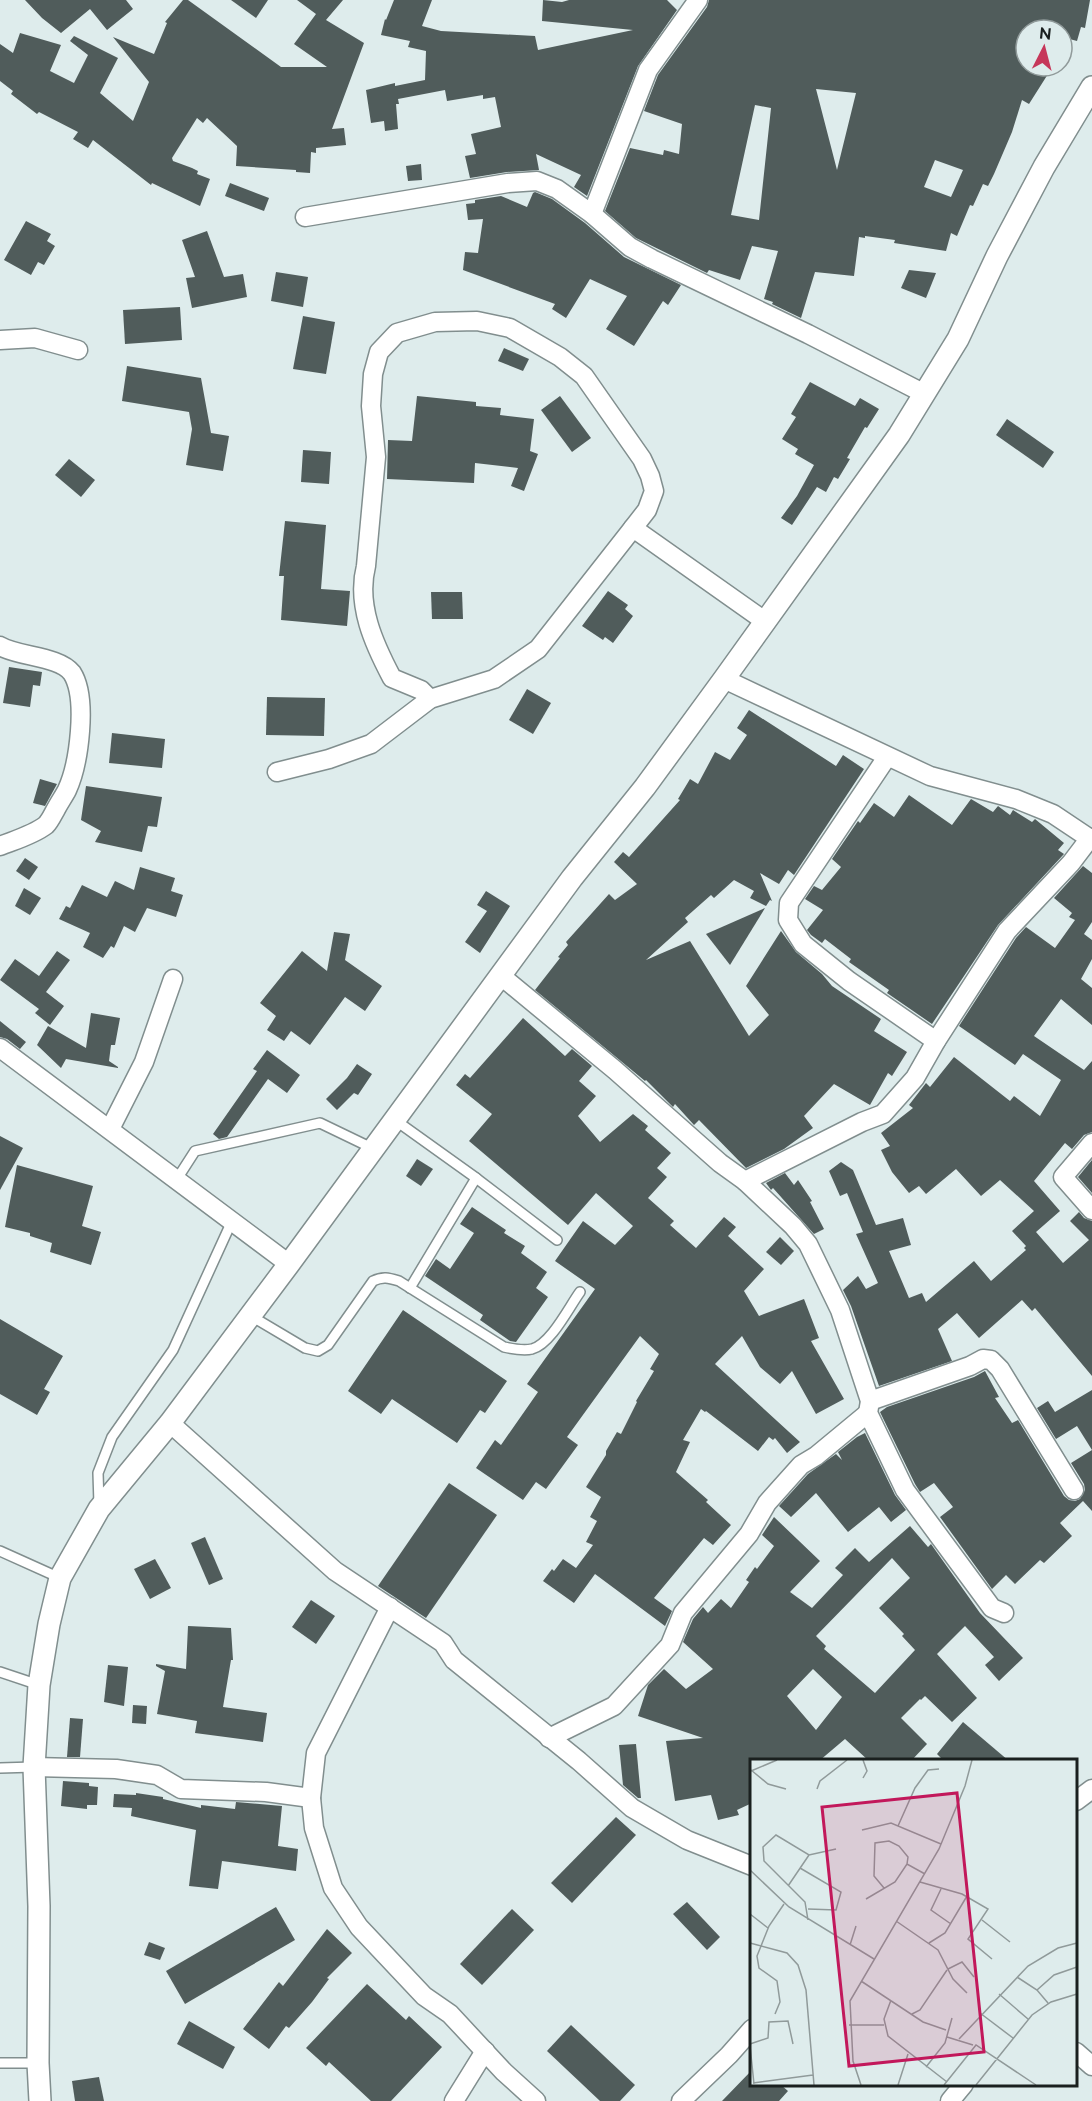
<svg xmlns="http://www.w3.org/2000/svg" width="1092" height="2101" viewBox="0 0 1092 2101" font-family="Raleway,sans-serif">
<rect width="100%" height="100%" fill="#deecec"/>
<g fill="#505c5b" fill-rule="evenodd">
<polygon points="25,0 126,0 133,9 107,30 90,9 61,33 42,18"/>
<polygon points="183,0 188,0 281,67 327,67 294,44 316,14 297,0 343,0 326,20 364,43 332,129 344,128 346,145 316,148 316,153 311,152 310,173 296,172 296,170 236,166 237,146 207,118 203,123 197,118 172,158 173,161 192,168 198,171 197,174 210,179 200,206 152,183 151,185 93,140 88,148 73,139 78,132 39,112 37,114 11,94 13,91 0,81 0,44 13,53 20,33 61,45 50,71 74,83 88,55 70,41 74,36 118,58 100,93 133,121 149,82 113,37 154,54 167,23 165,22"/>
<polygon points="231,0 268,0 256,18"/>
<polygon points="394,0 432,0 422,26 441,31 535,36 538,50 633,30 542,21 543,0 562,2 569,0 667,0 677,10 638,66 587,196 574,187 581,175 536,154 539,170 507,172 470,178 465,156 476,154 471,134 501,127 495,97 483,99 483,95 447,101 445,90 398,99 399,104 396,104 398,129 385,131 384,121 371,123 366,90 395,83 395,86 425,80 426,51 408,47 410,41 381,35 385,19 386,20"/>
<path d="M709,0H1090L1085,28L1081,27L1077,41L1062,37V30H1026V66H1035L1048,74L1029,104L1022,100L1012,132L994,174L988,186L983,184L973,206L970,205L957,236L951,233L946,251L894,243L895,240L865,236V238L859,237L854,276L815,272L801,318L772,304L773,302L764,299L778,251L752,246L740,280L709,270L707,273L636,238L605,211L630,148L663,155L664,150L679,154L682,124L644,111L658,75L707,7ZM816,89L856,93L837,170ZM755,105L771,108L759,220L731,215ZM935,160L963,170L951,197L924,187Z"/>
<polygon points="421,164 422,180 408,181 406,166"/>
<polygon points="230,183 269,198 264,211 225,196"/>
<polygon points="535,192 552,199 585,223 624,257 681,285 668,305 663,301 634,346 606,329 627,296 590,279 566,318 552,309 555,304 463,270 465,252 478,253 483,219 468,220 466,204 475,203 475,200 501,196 527,207 533,193"/>
<polygon points="26,221 51,234 47,241 55,246 44,265 38,262 31,275 4,260"/>
<polygon points="207,231 224,277 243,274 247,297 192,308 186,278 195,277 182,240"/>
<polygon points="909,270 936,273 926,298 901,288"/>
<polygon points="276,272 308,277 303,307 271,301"/>
<polygon points="180,307 182,340 125,344 123,310"/>
<polygon points="303,316 335,322 326,374 293,369"/>
<polygon points="504,348 529,359 523,371 498,361"/>
<polygon points="127,366 201,378 211,433 229,436 223,471 186,465 192,429 189,412 122,401"/>
<polygon points="810,382 855,406 860,398 879,409 867,428 865,427 847,458 850,459 838,479 834,477 826,492 817,487 792,525 781,518 797,496 814,465 795,454 798,449 782,439 796,417 791,414"/>
<polygon points="417,396 476,402 476,406 501,408 500,415 534,419 530,451 538,454 524,491 511,486 518,468 475,463 474,483 387,479 388,440 412,441"/>
<polygon points="560,396 591,438 572,452 541,410"/>
<polygon points="1007,419 1054,452 1043,468 996,435"/>
<polygon points="303,450 331,452 329,484 301,482"/>
<polygon points="69,459 95,480 81,497 55,475"/>
<polygon points="285,521 326,525 321,589 350,591 347,626 281,620 284,576 279,576"/>
<polygon points="608,591 628,605 625,609 633,616 613,643 605,637 603,640 582,626"/>
<polygon points="431,592 462,592 463,619 432,619"/>
<polygon points="9,667 42,672 40,686 33,685 30,707 3,703"/>
<polygon points="527,689 551,703 533,734 509,720"/>
<polygon points="267,697 325,698 324,736 266,735"/>
<polygon points="749,710 836,766 843,755 864,769 794,875 788,870 779,884 760,873 772,901 770,900 766,906 750,898 754,891 734,880 714,898 711,895 685,918 688,922 646,960 690,941 749,1036 769,1015 746,986 781,931 796,952 822,974 832,986 881,1019 874,1031 907,1052 892,1076 888,1073 870,1105 834,1084 804,1116 813,1128 784,1149 746,1168 699,1120 694,1125 675,1104 673,1107 646,1080 645,1081 535,990 560,958 558,957 568,945 566,942 609,894 615,900 637,884 614,862 623,852 629,857 680,800 678,799 690,779 698,784 715,752 730,760 747,735 737,728"/>
<polygon points="112,733 165,739 162,768 109,763"/>
<polygon points="40,779 57,784 45,806 33,803"/>
<polygon points="86,786 162,797 157,827 148,826 142,852 95,842 101,831 81,820"/>
<polygon points="909,795 952,825 971,799 993,812 998,806 1010,815 1013,810 1032,822 1035,819 1064,843 1058,850 1064,854 998,925 932,1024 887,993 889,990 849,962 851,959 825,939 822,943 811,935 807,930 823,910 805,899 814,886 822,890 841,867 832,859 858,821 860,823 874,803 894,817"/>
<polygon points="25,858 38,867 29,880 16,871"/>
<polygon points="1083,866 1092,873 1092,922 1084,934 1092,940 1092,959 1081,979 1092,988 1092,1025 1061,999 1034,1036 1084,1070 1092,1061 1092,1132 1084,1135 1072,1149 1065,1143 1034,1181 1060,1211 1036,1232 1063,1263 1089,1240 1070,1221 1079,1212 1084,1218 1092,1221 1092,1376 1035,1308 1032,1311 1022,1300 979,1338 957,1313 938,1329 952,1361 879,1386 851,1306 843,1290 858,1276 866,1289 878,1283 856,1234 863,1232 847,1193 840,1196 829,1171 841,1162 853,1170 876,1225 903,1218 911,1245 889,1251 909,1298 922,1293 926,1302 974,1261 991,1281 1026,1250 1024,1248 1026,1246 1012,1231 1034,1211 1000,1180 981,1196 956,1169 926,1194 919,1186 909,1193 892,1172 881,1150 890,1146 881,1133 913,1108 909,1105 926,1083 930,1087 954,1057 1010,1101 1014,1096 1040,1116 1061,1080 1023,1054 1015,1065 959,1026 1016,938 1026,927 1055,948 1075,920 1069,917 1072,913 1054,898"/>
<polygon points="140,867 175,878 171,891 183,895 176,917 147,908 135,932 124,926 114,948 111,946 103,958 83,947 90,933 59,919 66,906 70,908 82,885 107,897 115,881 134,890"/>
<polygon points="24,888 41,898 30,915 15,906"/>
<polygon points="486,891 510,906 480,953 465,942 487,911 477,905"/>
<polygon points="765,908 730,965 706,934"/>
<polygon points="334,932 350,934 345,960 382,986 365,1011 345,997 310,1045 291,1031 284,1041 267,1030 276,1016 260,1003 302,951 327,971"/>
<polygon points="57,951 70,960 46,992 64,1006 50,1025 35,1013 39,1009 0,980 15,959 39,976"/>
<polygon points="91,1013 120,1018 115,1045 111,1045 109,1061 118,1067 118,1068 66,1059 61,1068 37,1045 48,1026 86,1048"/>
<polygon points="523,1018 565,1056 572,1049 592,1066 579,1081 596,1096 578,1116 600,1142 633,1114 648,1126 645,1130 671,1153 657,1168 667,1177 648,1198 674,1221 670,1225 696,1248 724,1217 736,1227 728,1236 764,1269 744,1291 759,1316 804,1299 819,1338 811,1341 844,1399 816,1414 792,1371 780,1384 760,1367 742,1336 715,1364 800,1442 787,1453 775,1438 773,1440 769,1437 758,1451 706,1411 705,1412 701,1409 683,1440 690,1442 676,1472 708,1500 706,1502 731,1525 713,1545 704,1538 654,1598 672,1611 665,1626 595,1574 574,1603 543,1581 552,1569 554,1571 563,1559 576,1568 593,1545 586,1542 597,1521 590,1517 601,1497 586,1487 606,1455 606,1451 617,1432 621,1434 637,1402 636,1401 654,1371 650,1369 659,1354 640,1336 567,1437 578,1445 546,1489 536,1482 523,1500 476,1468 495,1440 501,1445 538,1392 527,1384 595,1289 555,1261 583,1221 615,1245 633,1226 596,1193 568,1225 469,1141 492,1114 456,1085 465,1074 470,1078"/>
<polygon points="0,1021 26,1042 20,1049 7,1039 0,1037"/>
<polygon points="267,1050 300,1075 287,1093 268,1079 227,1137 219,1139 213,1134 257,1071 253,1069"/>
<polygon points="357,1064 372,1074 358,1095 354,1093 337,1110 326,1099 347,1078"/>
<polygon points="0,1136 23,1148 0,1190"/>
<polygon points="417,1159 433,1169 421,1186 406,1176"/>
<polygon points="1092,1160 1092,1193 1078,1177"/>
<polygon points="17,1165 93,1186 82,1226 101,1232 91,1265 50,1252 52,1243 30,1236 30,1233 5,1227"/>
<polygon points="785,1173 794,1185 798,1180 812,1201 810,1202 824,1229 814,1234 773,1188 771,1190 766,1183"/>
<polygon points="472,1207 506,1230 504,1233 525,1246 521,1253 547,1272 536,1288 548,1297 516,1342 510,1341 480,1320 483,1315 425,1276 436,1259 450,1269 474,1233 460,1224"/>
<polygon points="780,1237 794,1251 781,1265 766,1252"/>
<polygon points="403,1310 507,1381 485,1413 480,1410 457,1443 392,1399 381,1414 348,1391"/>
<polygon points="0,1319 63,1356 44,1389 50,1392 37,1415 0,1394"/>
<polygon points="985,1371 999,1397 995,1398 1012,1423 1018,1420 1064,1496 1069,1500 1075,1501 1080,1499 1085,1490 1084,1484 1071,1463 1092,1450 1092,1511 1083,1501 1060,1523 1072,1536 1044,1563 1040,1560 1015,1584 1006,1575 992,1589 940,1517 953,1507 934,1483 920,1492 915,1484 880,1412 887,1407 974,1377"/>
<polygon points="1092,1390 1092,1450 1077,1426 1056,1439 1037,1408 1048,1401 1055,1412"/>
<polygon points="865,1433 895,1495 906,1510 891,1522 879,1507 848,1532 816,1493 791,1517 779,1506 808,1474 836,1454 842,1460 838,1452 857,1437"/>
<polygon points="449,1483 497,1515 426,1618 378,1586"/>
<path d="M774,1517L820,1561L790,1592L812,1608L843,1575L835,1568L855,1548L869,1562L910,1526L928,1547L931,1544L980,1613L1023,1658L999,1681L985,1665L994,1657L965,1626L937,1654L977,1698L952,1722L925,1696L921,1700L920,1699L901,1718L927,1744L911,1761H869L845,1739L819,1761H752V1803L737,1810L739,1815L718,1820L711,1795L675,1801L666,1741L703,1738L638,1716L648,1685L664,1669L686,1689L713,1669L683,1642L693,1619L703,1607L708,1613L721,1599L731,1608L749,1582L746,1580L755,1567L757,1569L774,1546L762,1535ZM892,1558L910,1578L879,1608L904,1634L902,1636L915,1650L875,1693L824,1649L826,1646L816,1636ZM813,1669L842,1697L816,1730L787,1696Z"/>
<polygon points="205,1537 223,1579 209,1585 191,1543"/>
<polygon points="155,1559 171,1588 150,1599 134,1569"/>
<polygon points="311,1600 335,1616 316,1644 292,1627"/>
<polygon points="188,1626 231,1628 233,1660 231,1660 223,1707 267,1713 263,1742 195,1733 197,1721 157,1714 165,1671 156,1666 156,1664 186,1669"/>
<polygon points="108,1665 128,1667 124,1706 104,1702"/>
<polygon points="133,1705 147,1706 146,1724 132,1723"/>
<polygon points="70,1718 83,1719 80,1757 67,1757"/>
<polygon points="963,1722 1009,1761 944,1761 937,1754"/>
<polygon points="636,1744 641,1798 638,1798 623,1785 619,1745"/>
<polygon points="63,1781 89,1783 89,1786 98,1787 97,1805 87,1805 87,1809 61,1806"/>
<polygon points="136,1793 163,1797 163,1799 201,1808 201,1805 235,1809 236,1802 282,1806 278,1846 298,1849 296,1871 222,1861 218,1889 189,1886 196,1830 131,1816 132,1808 113,1807 114,1794 136,1795"/>
<polygon points="616,1817 636,1835 572,1903 551,1883"/>
<polygon points="687,1902 720,1937 707,1950 673,1914"/>
<polygon points="276,1907 295,1940 185,2004 166,1971"/>
<polygon points="512,1909 534,1930 482,1985 460,1964"/>
<polygon points="327,1929 352,1953 327,1978 329,1979 312,2002 289,2028 286,2026 269,2049 243,2029 279,1982 283,1986"/>
<polygon points="149,1942 165,1948 160,1960 144,1955"/>
<polygon points="367,1984 406,2020 409,2016 442,2047 391,2101 371,2101 329,2062 326,2066 306,2048"/>
<polygon points="189,2021 235,2047 223,2069 177,2044"/>
<polygon points="571,2025 635,2085 620,2101 600,2101 547,2051"/>
<polygon points="752,2070 752,2085 781,2085 788,2091 779,2101 722,2101"/>
<polygon points="99,2077 104,2101 75,2101 72,2081"/>
</g>
<g fill="none" stroke-linecap="round" stroke-linejoin="round">
<defs>
<g id="service">
<polyline points="395,1120 476,1178 410,1288"/>
<polyline points="476,1178 557,1240"/>
<polyline points="177,1179 195,1151 320,1123 374,1149"/>
<path d="M251,1316L305,1348L318,1351L328,1345L373,1281C383,1276 389,1278 399,1281L504,1347C513,1349 523,1351 532,1349C551,1344 569,1307 580,1292"/>
<polyline points="99,1504 98,1473 112,1437 173,1350 232,1221"/>
<polyline points="0,1551 60,1578"/>
<polyline points="0,1672 39,1685"/>
<polyline points="0,1768 34,1767"/>
<polyline points="0,2063 38,2063"/>
</g>
<g id="minor">
<polyline points="592,214 648,70 698,0"/>
<polyline points="305,217 508,183 537,181 557,189 592,214 630,247 652,259 808,334 925,394"/>
<polyline points="0,340 35,338 78,350"/>
<path d="M0,646C19,657 59,656 72,673C88,698 79,764 67,790C64,796 59,803 56,809C53,814 50,821 46,825C33,835 15,840 0,846"/>
<polyline points="724,679 930,776 1016,799 1053,814 1092,840"/>
<path d="M430,699L421,690L392,678C374,644 356,605 366,566L376,457L371,406L373,374L379,352L397,333L435,322L477,321L510,328L560,357L584,376L642,459L650,476L654,491L647,510L633,528"/>
<polyline points="887,757 789,903 788,920 803,944 849,981 936,1041"/>
<polyline points="277,772 329,759 371,744 430,699 494,679 538,649 633,528 766,622"/>
<polyline points="500,975 615,1070 720,1163 745,1181 793,1226 808,1244 840,1310 870,1401 868,1413 905,1490 992,1608 1004,1613"/>
<polyline points="0,1048 289,1264"/>
<polyline points="110,1129 144,1062 173,979"/>
<polyline points="1092,1143 1063,1177 1092,1210"/>
<polyline points="745,1181 862,1122 883,1114 915,1078 936,1041 1007,931 1071,863 1090,838"/>
<polyline points="870,1401 970,1366 983,1359 991,1360 1000,1369 1074,1490"/>
<polyline points="170,1423 335,1571 443,1643 454,1660 579,1761 632,1808 687,1840 752,1866"/>
<polyline points="390,1607 316,1753 311,1798 314,1828 333,1888 359,1927 424,1996 450,2014 504,2072 536,2101"/>
<polyline points="549,1738 614,1706 670,1645 683,1613 749,1534 767,1503 801,1465 816,1456 868,1413"/>
<polyline points="34,1767 116,1769 157,1775 181,1789 266,1792 311,1798"/>
<polyline points="1076,1801 1092,1789"/>
<polyline points="1076,2052 1092,2066"/>
<polyline points="454,2101 485,2051"/>
<polyline points="681,2101 729,2055 752,2029"/>
<polyline points="950,2101 964,2084"/>
</g>
<polyline id="tertiary" points="40,2101 38,2063 39,1906 34,1767 39,1685 49,1624 60,1578 99,1509 170,1423 289,1264 572,878 645,787 724,679 899,435 958,339 997,256 1044,167 1092,87"/>
</defs>
<use href="#service" stroke="#818e8e" stroke-width="12"/>
<use href="#minor" stroke="#818e8e" stroke-width="21"/>
<use href="#tertiary" stroke="#818e8e" stroke-width="24"/>
<use href="#service" stroke="#fff" stroke-width="9"/>
<use href="#minor" stroke="#fff" stroke-width="18"/>
<use href="#tertiary" stroke="#fff" stroke-width="21"/>
</g>
<g transform="translate(750 1759)">
<rect width="327" height="327" fill="#deecec"/>
<path fill="none" stroke="#909a9a" stroke-width="1.5" d="M1,11L18,25L36,30M1,12L27,1M113,19L117,12L113,1M67,30L70,22L97,1M148,67L165,29L178,11L189,10M112,71L141,64L191,85M50,109L91,133L86,151L58,150M0,111L39,148L124,200M170,123L212,135L238,150L218,180L242,200M38,127L59,96M134,129L124,117L125,84L139,82L149,87L158,98L157,105M191,130L181,151L201,165M116,140L145,123L157,105L175,115M0,155L18,169M58,161L55,143L14,102L13,88L26,76L59,96L86,90M232,161L260,183M146,162L188,191L203,220L217,234M0,184L37,194L48,206L56,231L64,326M179,184L195,174L217,137M100,186L106,167M198,210L212,203L224,218M267,218L287,231L298,244M111,222L173,263L196,271M287,231L304,216L327,208M249,235L278,260M141,241L134,260L138,277L197,323M230,254L263,279M25,255L30,243L27,222L9,209L7,197L19,167L34,145M162,255L170,251L197,211M99,266H134M197,278L223,286M209,280L278,207L308,189L327,184M0,285L18,279L19,263L38,262L43,285M0,287L4,325M176,308L195,284L202,259M3,324L63,316M111,326L103,302L100,242L189,90L215,27L222,1M148,326L158,295M194,326L226,286L286,326M226,326L282,256L301,243L327,235"/>
<path fill="#c2185b" fill-opacity="0.15" stroke="#c2185b" stroke-width="3" d="M207,34L234,293L99,307L72,48Z"/>
<rect width="327" height="327" fill="none" stroke="#1a201f" stroke-width="3"/>
</g>
<g transform="translate(1044 48) rotate(6)"><circle r="28" fill="#deecec" stroke="#909a9a" stroke-width="1.5"/>
<path d="M0-4.5L10 22L0 15L-10 22Z" fill="#c6375a"/>
<text y="-9" font-size="16" font-weight="bold" text-anchor="middle" fill="#1a201f">N</text>
</g>
</svg>
